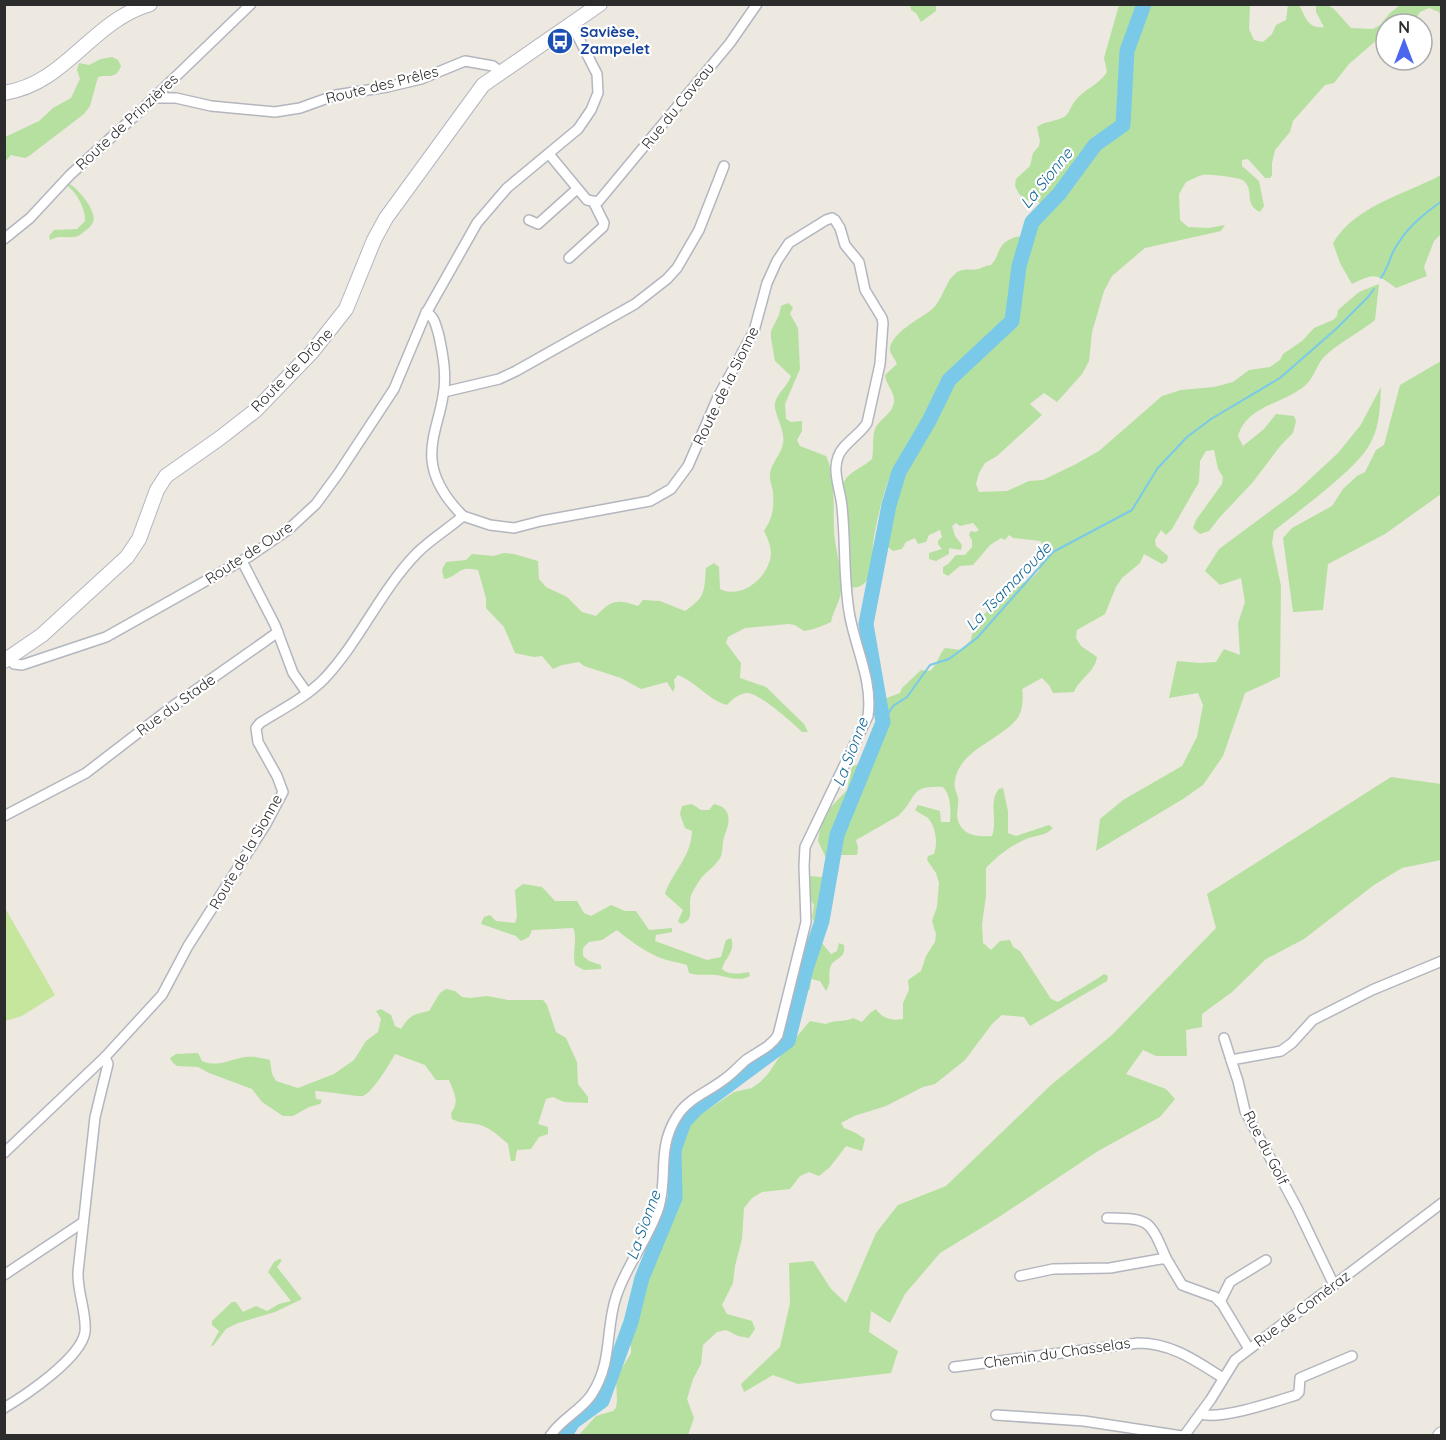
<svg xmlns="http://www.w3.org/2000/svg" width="1446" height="1440" viewBox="0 0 1446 1440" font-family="Quicksand,sans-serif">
<rect width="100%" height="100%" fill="#ede8e0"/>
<g fill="#b5e0a0">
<path d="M1326,4L1334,9L1351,28L1373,29L1380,25L1390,13L1400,5H1441V17L1439,12L1429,8L1420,12L1412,24H1386V32L1349,64L1334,83L1325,85L1293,121L1290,132L1275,150L1272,163V175L1270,178H1265L1248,159L1242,160V166L1259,181L1264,206L1260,212C1243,204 1255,191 1244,181C1240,177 1208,174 1203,175C1197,176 1191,180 1186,182L1179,194L1180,220L1188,227L1209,228L1225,225L1221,231L1145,248L1112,276L1104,291L1092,332L1089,361L1082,374L1057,402L1044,393L1030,404L1042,415L997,456L985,463L979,473L976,484L979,492L1007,491L1029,481L1043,480L1076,464L1099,451L1162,396L1181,390L1214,387L1233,382L1249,370L1270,367L1280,360L1283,354L1302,341L1314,328L1333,320L1337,316L1338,310L1359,292L1379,284L1375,320C1359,333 1338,343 1323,358C1315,368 1313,381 1302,388C1279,405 1247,406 1238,436L1243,446L1264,429L1276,414L1294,416L1296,421L1293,433L1281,445L1253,482L1220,517L1209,531L1200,534L1193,528L1196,520L1222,484L1223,477L1218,469L1214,450L1206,451L1200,461L1199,482L1172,529L1166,535L1161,530L1155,540L1156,546L1168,556L1167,561L1162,564L1144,554L1140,563L1122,578L1116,587L1105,614L1077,630L1076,638L1081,646L1097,657C1095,672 1080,678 1074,692L1053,693L1049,685L1042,678L1022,689C1024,698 1022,714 1016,720C998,741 960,750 955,780C953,787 957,792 958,798C959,804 957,810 957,816C960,836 977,837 992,836C998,820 988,802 999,789L1003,788L1008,811V833L1016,836L1049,825L1053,828C1046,836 1036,835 1026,839C1010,846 997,856 986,868V896L982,924L983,943L991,950L1000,941L1010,940L1013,947L1020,951L1051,999L1058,1002C1073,992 1089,985 1104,974L1108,976L1107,981L1030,1026L1024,1017L1002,1015L992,1024L965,1060L935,1084L923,1087L886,1106L854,1116L841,1123L844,1128L856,1133L865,1139L862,1151L846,1146L830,1167L819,1176L809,1172L800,1176L790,1189L762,1192L752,1198L744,1208L742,1239L735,1266L733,1283L722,1305L727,1314L752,1321L755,1329L749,1338L738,1336L726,1330L717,1332L703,1345L701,1364L693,1379L687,1399L694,1418L688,1435L578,1436L596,1416L613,1411L616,1408L617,1400L616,1378L631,1353V1346L623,1339V1332L645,1276L672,1222L678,1189L681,1149L686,1130L691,1121L734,1092L752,1088L760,1082L768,1074L778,1059L810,1021L826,1024C835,1019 844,1023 853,1018L862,1022L870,1013L876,1009C882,1019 893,1021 903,1019V1003L909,990L908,980L921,971L926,956L935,942L936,934L932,921L937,907L939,883L936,873L927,860L928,856L934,854C938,843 936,827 928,818C924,815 919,813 915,810L918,805L940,811L941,822H950C951,811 951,795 943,787C907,785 918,799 898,816L856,840L858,848L857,855H838L836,859L824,934L821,942L831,954L837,951L839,943L844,945C846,961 833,957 830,968C828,977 832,981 826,991L820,981L811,979L810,989L804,993L801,990L808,970V964L804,956V948L814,922L812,917L814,905L807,895L809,876L822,877L826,858L818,841L821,823L830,808L847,790L852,766C885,759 885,726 884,699L900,693L902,688L921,670L930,671C938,665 938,655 945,648L961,650L971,640L973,629L977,622L1004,593L1018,585L1030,580L1039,571L1044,547L1040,541L1013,538L1009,535L1005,540L1001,538L990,545L973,565L960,566L948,576L943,573V567L948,564L956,555H965L972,547V540L969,535L971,531L976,532L979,530L973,523L960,526L956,523L952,526L955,536L962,545L961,550L949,548V554L936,561L929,559V553L942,549L938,544V541L942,537L940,530L929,535L926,542L918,544L915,538L906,542L902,549L893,551L887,546V537L894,494L900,480L899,475L892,473C885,484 874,531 873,545C872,553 874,561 872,568C870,579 862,590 851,587C846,577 851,565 850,555C849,538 837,497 844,482C849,471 864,467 872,459C874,450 872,437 875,429C879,419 892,415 894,402C895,391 886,386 885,375L897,364C895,358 889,353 890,348C892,333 919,319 930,311C943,301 944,283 956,273C963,267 971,271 978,269C983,268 986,265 991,265C997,259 997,253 1001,247C1007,238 1020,235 1029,236V230L1042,221L1046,212L1039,202L1027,200L1019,194L1015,186L1016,179L1030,166L1033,153L1039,146L1040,141L1037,127C1045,121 1055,122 1064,117C1070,113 1070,107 1075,101C1084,89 1099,85 1107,72L1104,58L1119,5H1250L1249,29L1254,40L1263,42L1272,34L1276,25L1286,20L1288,5H1299C1306,17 1307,29 1324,27L1316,12V6Z"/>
<polygon points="910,5 936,5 936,11 921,22 916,13 911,10"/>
<path d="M112,57L118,60L121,66C116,80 109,74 98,77L90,106L84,114L29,156L25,158L11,155L5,162V137L39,121L53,108L71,98L80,79L77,70L79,63L89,65L101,59Z"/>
<path d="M1441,175V234L1434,241L1424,267L1427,276L1396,288C1376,273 1374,273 1352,284L1340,263L1333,243C1356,205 1404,195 1441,175Z"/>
<path d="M68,183C77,188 85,198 90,207C96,218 95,224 85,231C81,234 78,237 73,237C64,238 59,235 50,240L49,236L54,230L77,229L85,221C86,209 76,191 66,185Z"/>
<path d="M788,303L793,307L790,314L798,328L800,369L785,404L786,419L791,422L802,421V431L797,440L800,446L826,456C836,475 833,509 834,531C835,551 843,570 841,591C840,602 833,611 831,622C822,626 813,630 804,631L795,625L788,624L745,628L728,637L726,643L741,663L740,678L766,687L804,724L808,732H802C793,723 760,694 748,693C739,693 733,699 727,705C710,701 696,682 678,675L674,680L675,687L673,692L667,682L641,689L621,678L584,666L579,662L562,665L553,669L542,656L534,657L515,653L504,627L486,608V598L478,570C457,565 460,576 444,579L442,570L446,562L466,560L472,554L493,556L504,553L514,554L538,561L539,579L546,587L567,597L582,612L596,616C612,600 616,599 638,606L643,600L660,601L685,611C706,597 704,591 706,568L714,563L719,567L720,589C742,600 769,577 771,554C771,546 768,539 764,531C773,517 774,509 773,492C772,485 769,480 770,473C772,462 781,454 783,444C786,430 773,413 775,403C777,393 788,386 791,376L775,361L771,338V331L779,315L781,306Z"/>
<polygon points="1441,361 1441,494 1385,534 1328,564 1323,610 1293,612 1283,538 1292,528 1332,506 1343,489 1357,476 1365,472 1376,450 1384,445 1400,385"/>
<path d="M1381,387C1380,406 1380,425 1371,442C1358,469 1299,510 1274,531L1272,543L1281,586L1280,677L1245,693L1223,756L1203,785L1183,799L1096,851L1100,819L1123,800L1182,766L1197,737L1203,705L1198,693L1169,698L1177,661L1200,663L1216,662L1224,649L1240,655L1238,623L1245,602L1241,578L1220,585L1205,571L1219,549L1296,492L1338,453L1360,426Z"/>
<polygon points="1391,777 1441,784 1441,860 1402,868 1374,885 1304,939 1266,959 1232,992 1202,1014 1202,1027 1186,1030 1187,1056 1156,1056 1143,1050 1126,1074 1166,1089 1175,1099 1160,1117 1098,1151 999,1217 940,1253 905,1294 890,1323 871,1311 869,1332 898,1351 891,1373 798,1384 773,1375 744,1392 741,1384 780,1347 790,1303 789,1263 813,1261 831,1289 846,1303 876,1233 898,1205 946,1186 1051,1085 1112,1035 1216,928 1207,894"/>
<path d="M692,804L701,810H709L714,804C733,808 730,823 724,837C722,843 723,850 721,856C717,865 708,870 702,877C698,882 695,888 692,893C686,905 697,920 681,924L678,921L683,910L665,894C672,872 691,858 692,831L685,828L680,814L682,806Z"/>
<path d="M523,884L542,887L555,901H577L584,913L591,916L611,905L625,911H636L649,930L672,928V932L656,935L655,941L707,960L721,957L726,940L731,938C736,952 725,957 722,969C728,975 740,974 749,972L750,976C738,982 729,977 717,975C707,974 699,976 689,973L687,965C678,962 667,961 658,957C643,950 630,941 617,930L602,940L589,942L583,948V956L589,961L601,965V969L584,970L575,965C572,952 578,937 573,928L532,930L529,937L521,941L516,936L481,924L484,917L490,915L496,921L515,923L517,917L515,890Z"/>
<path d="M446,989L455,991L462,997L470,998L487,996L508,1000H543L547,1005L556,1032L566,1038L577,1062L578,1084L588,1097V1103L564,1102L553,1097L546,1099L538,1124L548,1127V1134L539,1137L531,1149L517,1150L515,1161H511L508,1144C500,1137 491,1128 480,1125C470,1122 461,1124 452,1119L451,1113C460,1101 454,1093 449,1080H436L425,1065L395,1054C391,1062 372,1093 363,1096C359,1097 324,1091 315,1091L316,1099L322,1100L320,1104L309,1107L293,1116H283L262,1102L252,1089L209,1073L198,1067L177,1066L173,1063L170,1058L176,1054L198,1053L202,1061C217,1068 231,1059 245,1057C254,1056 262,1058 270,1060L272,1074L276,1081L298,1088L334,1074L354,1060L366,1041L378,1032L381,1019L376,1011L381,1009L391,1015L395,1026L401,1029C410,1015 412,1015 429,1011L440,993Z"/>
<polygon points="279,1259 282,1260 277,1267 302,1299 275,1312 238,1323 226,1329 213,1346 211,1346 219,1331 212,1325 212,1321 232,1302 236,1302 243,1312 256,1306 267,1311 279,1304 291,1301 268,1272 274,1262"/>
</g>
<polygon fill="#c6e69d" points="5,908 55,995 22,1016 5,1021"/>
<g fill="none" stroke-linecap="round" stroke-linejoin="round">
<g stroke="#7ac9e8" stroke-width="2">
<path d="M1381,278C1387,269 1389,261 1393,252C1405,229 1421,216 1442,201"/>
<polyline points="883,722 893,706 907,697 930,665 949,659 977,638 1053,552 1132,510 1157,469 1187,437 1211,419 1280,378 1336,329 1368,297 1374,289"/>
</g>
<polyline stroke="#7ac9e8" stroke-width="15" points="564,1436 573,1422 602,1401 631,1322 642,1278 675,1198 674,1150 684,1122 696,1109 788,1041 806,969 822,921 837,835 883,722 866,624 889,505 899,472 929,421 949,380 1012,321 1019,266 1032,222 1059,194 1095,145 1123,125 1127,51 1144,4"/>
<defs>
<g id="street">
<polyline points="154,98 176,98 211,106 275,112 300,108 336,95 387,87 421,79 465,61 493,66 501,72"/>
<polyline points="549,154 587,200 598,202 730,43 757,4"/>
<polyline points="529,220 538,224 577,189"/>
<polyline points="4,239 30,218 70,175 138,113 251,4"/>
<polyline points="569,258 603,227 604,223 594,203"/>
<path d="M426,312C435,317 436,326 439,336C443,355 447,376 443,396C440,417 430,438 432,460C434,482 447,500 463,516"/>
<polyline points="444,392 499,379 516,371 635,304 667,279 677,268 699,230 724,166"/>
<polyline points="242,561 275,625 293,673 307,693"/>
<polyline points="9,658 14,664 22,665 106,637 250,556 289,529 316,504 338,474 394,389 425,315 477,223 507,188 578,129 591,110 598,93 597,74 572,25"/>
<polyline points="4,816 86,773 173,706 278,632"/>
<polyline points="1224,1038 1231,1060"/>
<path d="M4,1153L105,1057L162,995L188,946L266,824L283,792L277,776L258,742L256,728L260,723C282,709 305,698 324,679C360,641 380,591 417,553C431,539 448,529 463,516L490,525L514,528L541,521L650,501L671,489L688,466L718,397L754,331L767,283L777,261L789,243L826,220L832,218L835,220L840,228L845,245L859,262L865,290L882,318L883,323L880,364L867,423C860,435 842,444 838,457C832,472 841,492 842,507C846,544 843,581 850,617C856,649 873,682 868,716L805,847L804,866L806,922L778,1035C771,1047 757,1052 746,1060C739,1066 733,1073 726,1078C709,1092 687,1098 676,1118C657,1149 668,1176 659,1207C649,1239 626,1265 616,1297C605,1331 613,1361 592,1394C582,1410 562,1418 550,1436"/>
<path d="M1107,1218C1149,1219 1149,1218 1166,1258"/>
<polyline points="4,1275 82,1223"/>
<polyline points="1020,1276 1053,1269 1110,1268 1166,1258 1182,1285 1215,1297 1222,1304 1249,1349"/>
<polyline points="1334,1285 1297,1208 1245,1111 1238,1081 1231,1060 1281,1051 1292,1043 1313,1020 1372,990 1442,961"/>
<polyline points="1220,1302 1230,1282 1266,1260"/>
<path d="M954,1367L1138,1343C1172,1343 1196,1361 1223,1378"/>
<path d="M4,1408C26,1395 81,1358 85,1332C87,1313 77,1292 78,1272L95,1117L108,1064L105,1057"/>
<path d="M1200,1414C1221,1420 1274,1402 1296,1395L1299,1392L1300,1378L1352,1356"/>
<polyline points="996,1415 1084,1421 1182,1436"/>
<polyline points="1184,1436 1211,1399 1235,1360 1442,1203"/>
</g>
<g id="secondary">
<path d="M4,93C67,83 90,22 150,4"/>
<polyline points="4,661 42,635 127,557 139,539 157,490 166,476 220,438 256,410 312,352 346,309 374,240 386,218 483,85 600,4"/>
<polyline points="1440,1436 1442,1434"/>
</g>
</defs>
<use href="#street" stroke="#b3b6bf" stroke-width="12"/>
<use href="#secondary" stroke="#b3b6bf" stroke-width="16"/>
<use href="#street" stroke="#fff" stroke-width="9"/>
<use href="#secondary" stroke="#fff" stroke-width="14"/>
</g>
<defs>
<symbol id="bus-disc" viewBox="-11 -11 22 22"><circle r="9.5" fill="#1a4fb4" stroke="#fff"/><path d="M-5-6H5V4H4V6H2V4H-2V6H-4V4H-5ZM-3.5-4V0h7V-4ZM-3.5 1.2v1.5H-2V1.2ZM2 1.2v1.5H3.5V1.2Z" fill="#fff"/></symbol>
</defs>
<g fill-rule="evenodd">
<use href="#bus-disc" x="545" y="26" width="30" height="30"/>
</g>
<g text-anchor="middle" stroke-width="4.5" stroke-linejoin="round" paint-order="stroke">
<g font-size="15" font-weight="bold" fill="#164399" stroke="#fff" text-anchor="start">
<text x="580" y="37">Savièse,<tspan x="580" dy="17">Zampelet</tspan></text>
</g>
<g font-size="15" fill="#2c2c2c" stroke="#fff">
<text transform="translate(382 85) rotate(-14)" y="5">Route des Prêles</text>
<text transform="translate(678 106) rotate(-51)" y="5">Rue du Caveau</text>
<text transform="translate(127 122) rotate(-43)" y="5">Route de Prinzières</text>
<text transform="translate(292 370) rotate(-46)" y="5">Route de Drône</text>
<text transform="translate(726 386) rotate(-64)" y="5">Route de la Sionne</text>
<text transform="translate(249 553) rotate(-33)" y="5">Route de Oure</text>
<text transform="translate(176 705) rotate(-36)" y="5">Rue du Stade</text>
<text transform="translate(246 852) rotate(-60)" y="5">Route de la Sionne</text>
<text transform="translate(1266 1148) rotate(63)" y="5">Rue du Golf</text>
<text transform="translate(1302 1309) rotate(-37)" y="5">Rue de Coméraz</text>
<text transform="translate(1057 1353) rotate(-8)" y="5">Chemin du Chasselas</text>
</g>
<g font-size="16" font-style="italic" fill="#166997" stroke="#fff">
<text transform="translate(1046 178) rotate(-51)" y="6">La Sionne</text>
<text transform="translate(1008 586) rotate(-46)" y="6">La Tsamaroude</text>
<text transform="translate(850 752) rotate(-69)" y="6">La Sionne</text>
<text transform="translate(643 1225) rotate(-70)" y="6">La Sionne</text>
</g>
</g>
<rect width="1446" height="1440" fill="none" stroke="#2c2c2c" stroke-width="12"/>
<g transform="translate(1404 42)"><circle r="28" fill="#ffffff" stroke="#ababab" stroke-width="1.5"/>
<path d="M0-4.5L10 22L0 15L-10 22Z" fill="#4b67ef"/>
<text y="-9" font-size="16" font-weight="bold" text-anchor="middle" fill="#2c2c2c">N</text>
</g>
</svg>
